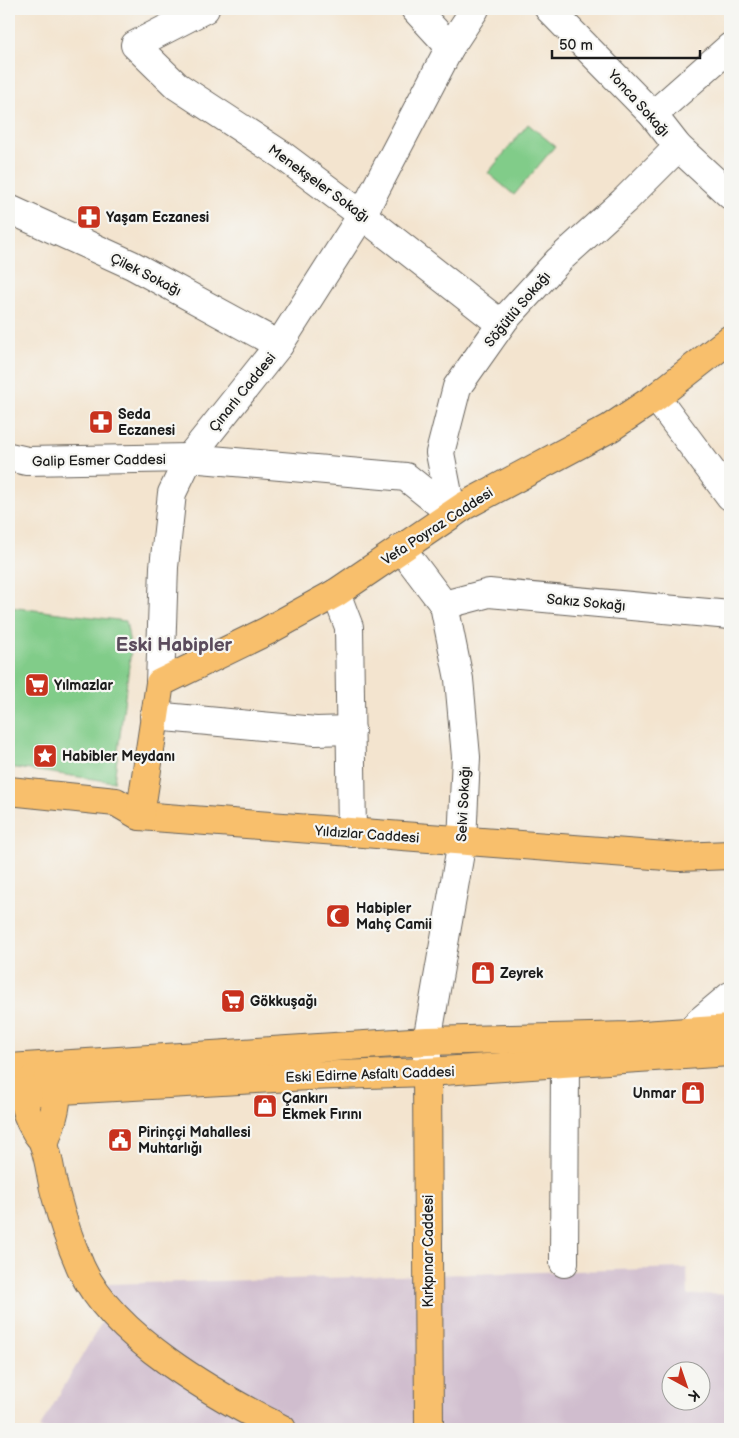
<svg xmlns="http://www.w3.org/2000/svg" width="739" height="1438" viewBox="0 0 739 1438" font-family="'Balsamiq Sans',sans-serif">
<rect width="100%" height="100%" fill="#f6f6f2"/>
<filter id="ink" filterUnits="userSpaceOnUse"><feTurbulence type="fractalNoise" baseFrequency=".02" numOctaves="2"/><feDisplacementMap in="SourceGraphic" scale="10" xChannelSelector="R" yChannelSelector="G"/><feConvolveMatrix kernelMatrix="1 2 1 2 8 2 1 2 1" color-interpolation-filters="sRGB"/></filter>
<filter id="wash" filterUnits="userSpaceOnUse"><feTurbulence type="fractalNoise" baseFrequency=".0096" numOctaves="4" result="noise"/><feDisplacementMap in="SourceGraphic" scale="20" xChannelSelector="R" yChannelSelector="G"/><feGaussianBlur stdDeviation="1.12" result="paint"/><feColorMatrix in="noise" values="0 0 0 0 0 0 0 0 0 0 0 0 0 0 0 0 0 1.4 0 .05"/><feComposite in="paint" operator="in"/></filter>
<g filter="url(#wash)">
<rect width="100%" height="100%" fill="#f3e4cf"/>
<path fill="#d0bdce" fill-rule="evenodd" d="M687,1268L688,1295L730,1294V1429H39L109,1310L108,1284ZM672,1370H702V1400H672Z"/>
<g fill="#81cc89" stroke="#4e7452">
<polygon points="528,124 555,146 514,195 488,173"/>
<polygon points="9,607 126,621 131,650 114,782 9,767"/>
</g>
</g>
<g filter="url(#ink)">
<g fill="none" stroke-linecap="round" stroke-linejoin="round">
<defs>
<g id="minor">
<polyline points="205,9 135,45 177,86 282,155 362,215 501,324"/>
<polyline points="415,9 450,47"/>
<polyline points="549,9 653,115 678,147 730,195"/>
<polyline points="653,115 730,47"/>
<polyline points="9,209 132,265 279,345"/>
<polyline points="656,397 730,496"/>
<polyline points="9,457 27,461 189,458 406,477 452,514"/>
<polyline points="452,514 440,453 457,387 505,319 559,260 624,201 678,147"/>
<polyline points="401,548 444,605 459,679 466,757 462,841 427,1041 427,1072"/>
<polyline points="336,593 349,627 352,833"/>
<polyline points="444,605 489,593 730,615"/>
<polyline points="160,683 164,567 172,493 189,458 279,345 362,215 450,47 475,9"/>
<polyline points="154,716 316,731 351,730"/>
<polyline points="690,1049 689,1033 699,1022 730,996"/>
<polyline points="564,1263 565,1062"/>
</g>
<g id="major">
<polyline points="9,791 116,802 140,816 679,857 730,855"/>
<polyline points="140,816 160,683 267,631 336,593 464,506 610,428 656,397 730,339"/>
<polyline points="9,1068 427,1041 629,1036 730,1029"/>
<polyline points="427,1072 429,1429"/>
<path d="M33,1079L22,1093C24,1108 28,1119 36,1132C39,1136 43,1140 44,1145C50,1161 51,1180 56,1196C62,1220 71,1245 81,1268C114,1338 215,1395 282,1429"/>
<polyline points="9,1093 309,1076 427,1072 730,1052"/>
<path d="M44,1144C51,1123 65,1094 48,1074"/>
</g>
</defs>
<use href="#minor" stroke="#67625b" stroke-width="30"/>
<use href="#major" stroke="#67625b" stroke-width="30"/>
<use href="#minor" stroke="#fff" stroke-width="28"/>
<use href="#major" stroke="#f8bf6c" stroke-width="28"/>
</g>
</g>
<defs>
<symbol id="pharmacy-square" viewBox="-11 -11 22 22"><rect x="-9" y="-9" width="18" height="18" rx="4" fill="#c8321e" stroke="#f6f6f2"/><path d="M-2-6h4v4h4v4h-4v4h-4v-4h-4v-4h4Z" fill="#fff"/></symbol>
<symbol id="supermarket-square" viewBox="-11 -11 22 22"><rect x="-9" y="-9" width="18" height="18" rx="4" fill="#c8321e" stroke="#f6f6f2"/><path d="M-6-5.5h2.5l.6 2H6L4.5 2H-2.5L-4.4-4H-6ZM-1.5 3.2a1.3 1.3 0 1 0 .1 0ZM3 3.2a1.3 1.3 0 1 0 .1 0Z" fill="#fff"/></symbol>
<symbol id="sight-square" viewBox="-11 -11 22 22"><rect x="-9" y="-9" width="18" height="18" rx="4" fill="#c8321e" stroke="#f6f6f2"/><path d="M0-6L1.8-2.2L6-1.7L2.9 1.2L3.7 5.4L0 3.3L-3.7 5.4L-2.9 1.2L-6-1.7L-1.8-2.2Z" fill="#fff"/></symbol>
<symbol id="mosque-square" viewBox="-11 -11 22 22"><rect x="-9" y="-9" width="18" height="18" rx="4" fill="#c8321e" stroke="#f6f6f2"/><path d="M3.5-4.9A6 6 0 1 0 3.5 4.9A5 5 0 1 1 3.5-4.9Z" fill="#fff"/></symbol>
<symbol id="shop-square" viewBox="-11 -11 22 22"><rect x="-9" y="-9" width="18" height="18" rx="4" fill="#c8321e" stroke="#f6f6f2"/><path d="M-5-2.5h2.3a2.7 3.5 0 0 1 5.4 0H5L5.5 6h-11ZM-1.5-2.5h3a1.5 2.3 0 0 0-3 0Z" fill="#fff"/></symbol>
<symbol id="civic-square" viewBox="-11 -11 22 22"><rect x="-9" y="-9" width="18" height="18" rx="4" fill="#c8321e" stroke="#f6f6f2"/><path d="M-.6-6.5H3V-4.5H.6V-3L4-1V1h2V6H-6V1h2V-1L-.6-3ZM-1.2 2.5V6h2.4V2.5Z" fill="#fff"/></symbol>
</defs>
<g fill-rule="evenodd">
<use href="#pharmacy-square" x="75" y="203" width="28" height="28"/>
<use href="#pharmacy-square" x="87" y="408" width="28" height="28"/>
<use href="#supermarket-square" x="23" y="671" width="28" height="28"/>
<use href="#sight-square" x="31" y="742" width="28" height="28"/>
<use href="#mosque-square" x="324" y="902" width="28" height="28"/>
<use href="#shop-square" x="469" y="959" width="28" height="28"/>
<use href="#supermarket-square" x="219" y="987" width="28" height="28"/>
<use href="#shop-square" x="679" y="1079" width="28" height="28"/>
<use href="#shop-square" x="251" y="1092" width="28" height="28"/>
<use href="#civic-square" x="106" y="1126" width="28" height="28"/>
</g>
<g text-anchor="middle" stroke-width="4.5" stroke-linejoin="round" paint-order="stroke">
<g font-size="14" fill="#1c1c1c" stroke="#f6f6f2">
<text transform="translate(639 103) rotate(48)" y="5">Yonca Sokağı</text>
<text transform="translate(319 183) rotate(36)" y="5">Menekşeler Sokağı</text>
<text transform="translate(146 274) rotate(27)" y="5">Çilek Sokağı</text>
<text transform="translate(517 309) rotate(-50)" y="5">Söğütlü Sokağı</text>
<text transform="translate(242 392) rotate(-51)" y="5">Çınarlı Caddesi</text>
<text transform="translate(99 460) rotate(-1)" y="5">Galip Esmer Caddesi</text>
<text transform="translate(437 526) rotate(-33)" y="5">Vefa Poyraz Caddesi</text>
<text transform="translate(586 602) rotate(5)" y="5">Sakız Sokağı</text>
<text transform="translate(463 804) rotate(-87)" y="5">Selvi Sokağı</text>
<text transform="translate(367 834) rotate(4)" y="5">Yıldızlar Caddesi</text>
<text transform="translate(370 1074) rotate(-2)" y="5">Eski Edirne Asfaltı Caddesi</text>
<text transform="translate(428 1251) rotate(-90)" y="5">Kırkpınar Caddesi</text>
</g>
<g font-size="14" font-weight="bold" fill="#1c1c1c" stroke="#f6f6f2" text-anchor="start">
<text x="106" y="222">Yaşam Eczanesi</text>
<text x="118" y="419">Seda<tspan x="118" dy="16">Eczanesi</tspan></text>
<text x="54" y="690">Yılmazlar</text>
<text x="62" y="761">Habibler Meydanı</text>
<text x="356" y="913">Habipler<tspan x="356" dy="16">Mahç Camii</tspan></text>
<text x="500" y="978">Zeyrek</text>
<text x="250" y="1006">Gökkuşağı</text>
<text x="676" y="1098" text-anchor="end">Unmar</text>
<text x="282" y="1103">Çankırı<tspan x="282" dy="16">Ekmek Fırını</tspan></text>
<text x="138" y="1137">Pirinççi Mahallesi<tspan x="138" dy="16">Muhtarlığı</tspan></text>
</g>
<g font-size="19" font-weight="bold" fill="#5a4b5c" stroke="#f6f6f2">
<text x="174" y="651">Eski Habipler</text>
</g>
</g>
<rect width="739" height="1438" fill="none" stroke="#f6f6f2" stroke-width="30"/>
<g transform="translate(686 1386) rotate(140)"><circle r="24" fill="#f6f6f2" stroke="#9f9f9c"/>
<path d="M0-4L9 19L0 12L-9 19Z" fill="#c8321e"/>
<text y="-8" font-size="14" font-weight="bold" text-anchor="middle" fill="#1c1c1c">K</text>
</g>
<path d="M552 50v8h148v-8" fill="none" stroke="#1c1c1c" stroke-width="2.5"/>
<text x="559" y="50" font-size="15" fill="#1c1c1c" stroke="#f6f6f2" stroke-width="4" paint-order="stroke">50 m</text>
</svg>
